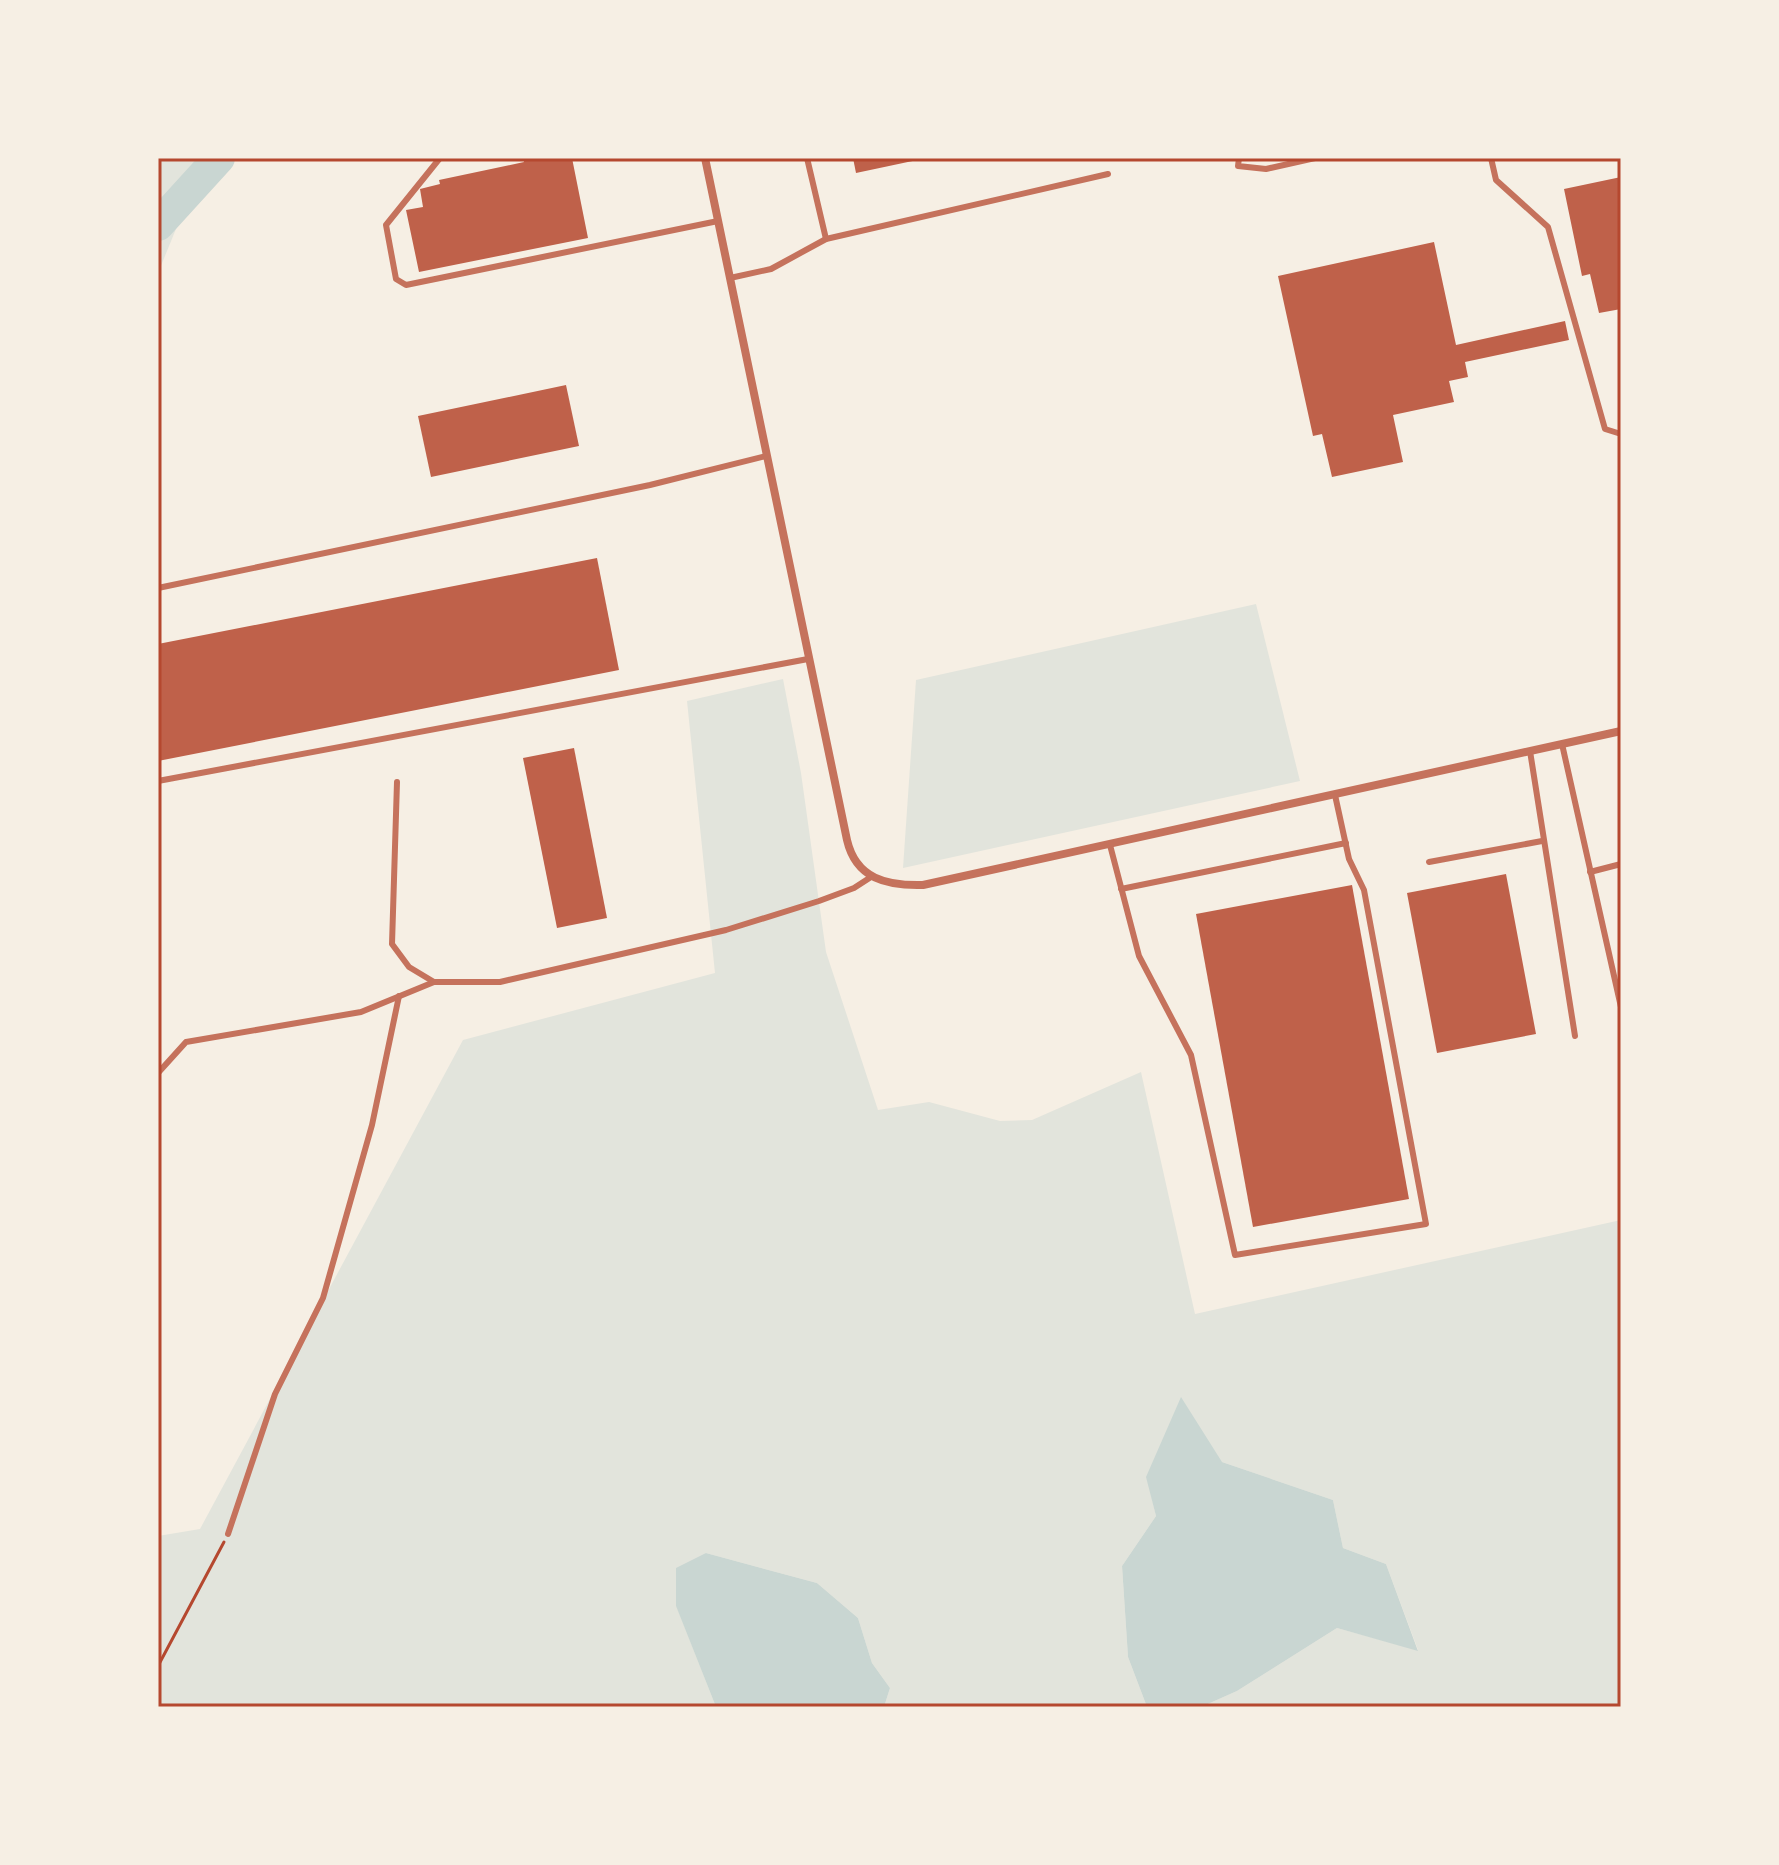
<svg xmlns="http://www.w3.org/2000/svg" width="1779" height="1865" viewBox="0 0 1779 1865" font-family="'Sofia Sans Condensed',sans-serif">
<rect width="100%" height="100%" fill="#f6efe4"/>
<g fill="#e2e4dc">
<polygon points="158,158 205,158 158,273"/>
<polygon points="1256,604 1300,781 903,868 916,680"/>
<polygon points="783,679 801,773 826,952 878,1110 929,1102 1000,1121 1032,1120 1141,1072 1195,1314 1621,1220 1621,1707 1201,1707 1237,1691 1337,1628 1418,1650 1386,1564 1343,1548 1333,1500 1222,1462 1147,1477 1156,1516 1122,1566 1128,1657 1147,1707 884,1707 890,1688 872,1663 858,1618 817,1583 706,1553 676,1605 716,1707 158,1707 158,1536 200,1529 463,1040 715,973 687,701"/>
</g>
<g fill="#c9d6d2">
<polygon points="1181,1397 1222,1462 1333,1500 1343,1548 1386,1564 1418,1651 1337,1628 1237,1691 1201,1707 1147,1707 1128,1657 1122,1566 1156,1516 1146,1477"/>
<polygon points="706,1553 817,1583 858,1618 872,1663 890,1688 884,1707 716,1707 676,1606 676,1568"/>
</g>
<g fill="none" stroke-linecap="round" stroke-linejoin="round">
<polyline stroke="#c9d6d2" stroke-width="32" points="158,225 219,158"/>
</g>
<g fill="#bf614a">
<polygon points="523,158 572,158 588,238 419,272 406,210 423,207 420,189 440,184 439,180 524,162"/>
<polygon points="853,158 922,158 922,159 856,173"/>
<polygon points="1621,177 1621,309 1599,313 1590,274 1582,276 1564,189"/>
<polygon points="1434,242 1456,345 1565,321 1569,340 1465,362 1468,377 1449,381 1454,402 1393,415 1403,462 1332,477 1322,434 1313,436 1278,276"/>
<polygon points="566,385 579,446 431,477 418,416"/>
<polygon points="597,558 619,670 158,761 158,644"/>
<polygon points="574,748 607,918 557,928 523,758"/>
<polygon points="1506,874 1536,1034 1437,1053 1407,893"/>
<polygon points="1352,885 1409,1199 1253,1227 1196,914"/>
</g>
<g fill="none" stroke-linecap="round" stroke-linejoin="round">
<polyline stroke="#b5482f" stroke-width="3" points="158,1666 224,1542"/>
<g stroke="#c5725c" stroke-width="6">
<polyline points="440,158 386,225 396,279 406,285 718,221"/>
<polyline points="807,158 826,239"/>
<polyline points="1239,158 1238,166 1266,169 1315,158"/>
<polyline points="1491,158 1496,180 1548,227 1605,429 1621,434"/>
<polyline points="730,278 771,269 826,239 1108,174"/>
<polyline points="158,588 650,485 766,456"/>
<polyline points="1562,744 1621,1007"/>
<polyline points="1530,751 1575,1036"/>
<polyline points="158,781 808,659"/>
<polyline points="397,782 392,944 409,967 434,982 500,982 726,930 819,901 854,888 871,877"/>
<polyline points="1110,845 1139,956 1191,1055 1235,1255 1426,1224 1364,890 1349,859 1335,795"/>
<polyline points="1429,862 1542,841"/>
<polyline points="1590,872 1621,864"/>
<polyline points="1121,889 1346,843"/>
<polyline points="158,1073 186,1042 361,1012 434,982"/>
<polyline points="228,1534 275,1394 323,1298 372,1125 399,996"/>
</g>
<path stroke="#c5725c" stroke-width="8" d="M705,158L847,840C856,879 887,886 923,885L1621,731"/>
</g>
<rect width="1779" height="1865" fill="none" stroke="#f6efe4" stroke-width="320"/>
<rect x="160" y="160" width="1459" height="1545" fill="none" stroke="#b5482f" stroke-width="3"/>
</svg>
